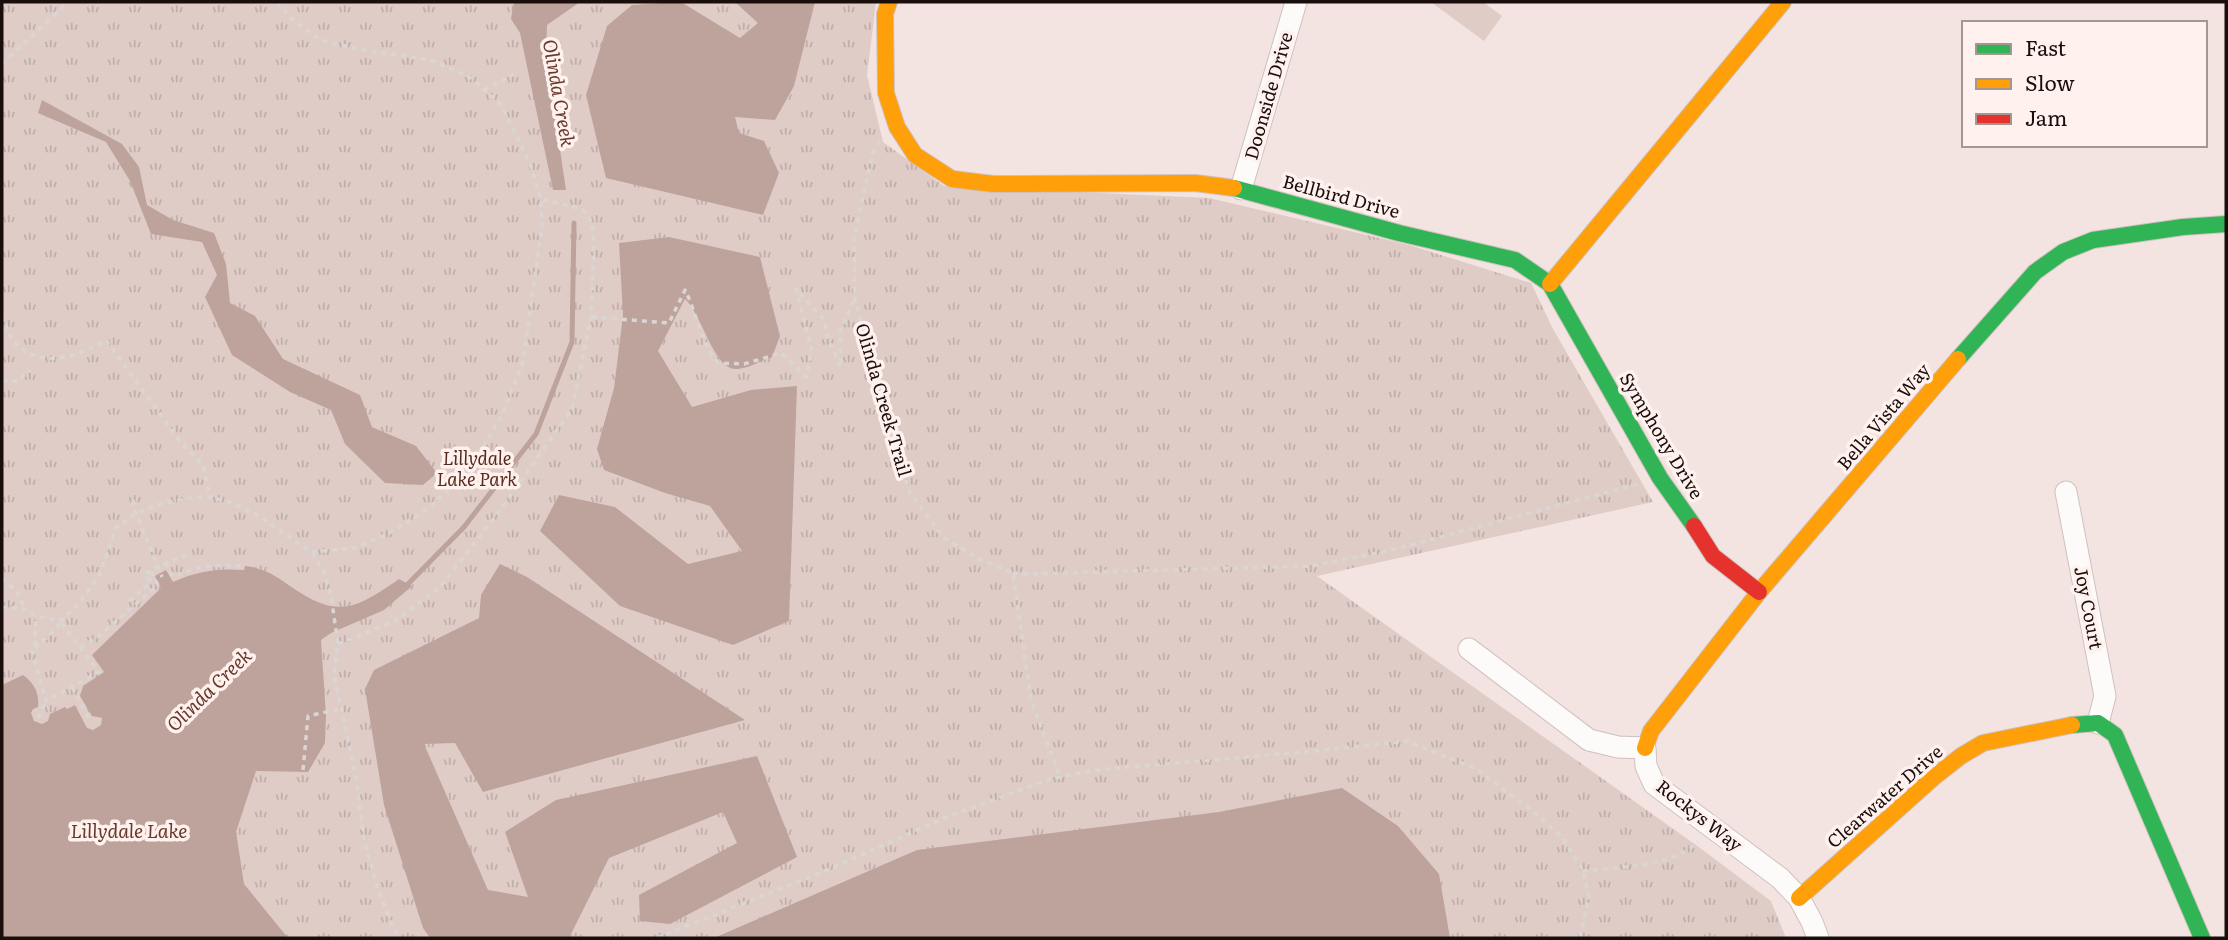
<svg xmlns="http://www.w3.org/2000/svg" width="2228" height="940" viewBox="0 0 2228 940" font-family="Literata,serif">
<defs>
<pattern id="park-tufts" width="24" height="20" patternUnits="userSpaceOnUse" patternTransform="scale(1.75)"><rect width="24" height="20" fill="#e0ccc7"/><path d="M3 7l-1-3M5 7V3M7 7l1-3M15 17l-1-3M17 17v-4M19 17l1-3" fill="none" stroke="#c0aeaa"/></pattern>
</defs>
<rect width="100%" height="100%" fill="#f3e4e1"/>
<polygon fill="url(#park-tufts)" points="2,2 876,2 867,75 883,142 944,186 1209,198 1409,245 1531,283 1553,329 1653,502 1317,576 1696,845 1771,901 1786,938 2,938"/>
<polygon fill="#e0ccc7" points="1431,2 1483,2 1502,16 1484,41"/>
<g fill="#bea39c">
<polygon points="514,2 580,2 547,25 546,55 566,190 553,190 520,33 511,19"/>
<polygon points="681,2 740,38 758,23 735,2 815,2 794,86 775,120 735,117 739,133 764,141 779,173 763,215 606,178 586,95 607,26 632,5"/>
<polygon points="42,100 122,144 139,167 147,205 173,220 214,233 226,264 230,303 255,316 283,359 360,395 372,427 416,446 437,473 423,485 385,483 345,444 331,410 290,392 232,355 205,297 217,275 202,242 151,234 130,181 106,142 38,113"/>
<path d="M669,237L760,257L780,336L772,357C762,360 746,370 735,369C713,368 702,314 685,299L658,351L692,407L751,390L797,386L789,621L733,645L620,606L540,531L559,495L615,507L688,564L742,551L710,506L665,493L604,470L597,449L614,388L623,315L619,243Z"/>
<polygon points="500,564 527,577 745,720 483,792 455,743 424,744 488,890 528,897 505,832 556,800 757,756 797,857 670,924 640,921 639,895 737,843 723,812 609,858 569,938 430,938 423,928 384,805 365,689 374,670 479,618 481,595"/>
<path d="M245,566C263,568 276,576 290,586C337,619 354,610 399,579L412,586L384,610L331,633L321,640L326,716L325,743L308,772L256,771L236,832L244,884L288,938H2V685L23,675C33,682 40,693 38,707L33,709L31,713L34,721L42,724L48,721L50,714L65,707L67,709L75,705L87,728L93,730L101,725L102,718L92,716L80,696L83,686L104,672L92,655L161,588L155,576L166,570L173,582C197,571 218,568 244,570Z"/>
<polygon points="1342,788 1398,826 1439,874 1450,938 714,938 917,850 1219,812"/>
</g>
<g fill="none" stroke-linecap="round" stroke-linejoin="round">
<polyline stroke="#bea39c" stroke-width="5" points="405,587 464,527 536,434 572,342 574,223"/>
<defs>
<g id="street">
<polyline points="1241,189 1296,2"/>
<polyline points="2066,492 2105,696 2098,723"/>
<polyline points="1469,649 1589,740 1618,747 1645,748 1646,766 1654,784 1780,878 1799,898 1812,922 1818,938"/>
</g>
<g id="fast">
<polyline points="1234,188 1399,233 1515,260 1550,284 1660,478 1694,526"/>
<polyline points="1958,359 2035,272 2063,252 2093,240 2183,227 2226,224"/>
<polyline points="2072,725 2098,723 2115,735 2202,938"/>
</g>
<g id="slow">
<polyline points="889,2 885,14 886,93 897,127 915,155 952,179 993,184 1195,183 1234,188"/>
<polyline points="1550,284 1783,2"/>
<polyline points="1645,748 1651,731 1759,592 1958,359"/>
<polyline points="1799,898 1933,778 1961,756 1983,743 2072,725"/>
</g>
<polyline id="jam" points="1694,526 1713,556 1759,592"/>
</defs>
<use href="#street" stroke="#cec1be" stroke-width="23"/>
<use href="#fast" stroke="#cec1be" stroke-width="18"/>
<use href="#slow" stroke="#cec1be" stroke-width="18"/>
<use href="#jam" stroke="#cec1be" stroke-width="18"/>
<g stroke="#dad6d4" stroke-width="3.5" stroke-dasharray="5 5" stroke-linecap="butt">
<polyline points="2,64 68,2"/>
<polyline points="484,90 514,74"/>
<polyline points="880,141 873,152 854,239 855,299 909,491 943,537 979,559 1013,573 1031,700 1060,777"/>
<path d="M2,315C6,324 10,339 17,345C43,369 81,356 106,340L182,444L203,465L210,497"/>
<path d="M592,317L669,323L685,290C697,313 701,346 719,363L744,364L781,353L806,377L812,351L796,289L824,320L829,341L841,367L840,331L854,301"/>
<polyline points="2,381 17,381 30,370"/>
<polyline points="133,500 136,513 162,577"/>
<polyline points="312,553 324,572 331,596 338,644 334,675 356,778 364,839 376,884 390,920 399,938"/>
<path d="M166,563L173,577C196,566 218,564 243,566"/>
<polyline points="1013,573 1028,574 1310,566 1388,551 1638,484"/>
<polyline points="2,578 17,592 25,609"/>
<polyline points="129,601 151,582 145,574 158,566 191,553"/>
<polyline points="2,607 25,609 35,616 60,621 77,606 99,576 116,528 136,513 157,505 195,497 210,497 229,502 259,516 311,552 354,548 388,534 429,508 471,468 503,413 523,362 542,225 541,199 532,170 520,142 501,105 471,78 431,60 357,49 321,40 293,20 277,2"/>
<polyline points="338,644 395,621 439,588 496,516 572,409 591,317 594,245 592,222 582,209 541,199"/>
<polyline points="80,647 98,637 158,585 150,571"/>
<polyline points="35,648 57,628 60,621 99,672 46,701 32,651 35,648 35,616"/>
<polyline points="72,687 90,720"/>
<polyline points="38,718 46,701"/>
<polyline points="303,770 308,716 340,709"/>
<path d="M1583,871C1618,867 1672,867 1698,842"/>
<polyline points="657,938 827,870 949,816 1050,779 1096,770 1316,751 1407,741 1476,769 1529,808 1563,838 1583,871 1589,897 1580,938"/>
</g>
<use href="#street" stroke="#fdfbfa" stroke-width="21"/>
<use href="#fast" stroke="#30b455" stroke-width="16"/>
<use href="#slow" stroke="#ff9f0a" stroke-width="16"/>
<use href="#jam" stroke="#e5322d" stroke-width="16"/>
</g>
<g text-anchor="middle" stroke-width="7" stroke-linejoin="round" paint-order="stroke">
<g font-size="18" fill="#1a0e0c" stroke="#fff1ed">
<text transform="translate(1269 96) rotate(-74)" y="6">Doonside Drive</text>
<text transform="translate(1341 197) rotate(15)" y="6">Bellbird Drive</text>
<text transform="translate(883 400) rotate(74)" y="6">Olinda Creek Trail</text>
<text transform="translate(1884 417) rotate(-50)" y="6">Bella Vista Way</text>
<text transform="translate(1661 436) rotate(59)" y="6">Symphony Drive</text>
<text transform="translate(2088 608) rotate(79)" y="6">Joy Court</text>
<text transform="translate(1885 797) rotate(-41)" y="6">Clearwater Drive</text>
<text transform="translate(1699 816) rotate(38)" y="6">Rockys Way</text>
</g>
<g font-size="18" font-style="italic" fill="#58291d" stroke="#fff1ed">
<text x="477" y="465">Lillydale<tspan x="477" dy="21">Lake Park</tspan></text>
</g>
<g font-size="19" font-style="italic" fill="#68382b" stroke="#fff1ed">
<text transform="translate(559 93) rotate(80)" y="7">Olinda Creek</text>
<text transform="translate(209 690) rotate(-44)" y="7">Olinda Creek</text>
<text x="129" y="838">Lillydale Lake</text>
</g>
</g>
<rect width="2228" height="940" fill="none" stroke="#1a0e0c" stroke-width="7"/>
<rect x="1962" y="21" width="245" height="126" fill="#fff1ed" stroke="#a39693" stroke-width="2"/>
<rect x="1976" y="44" width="35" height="10" fill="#30b455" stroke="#a39693" stroke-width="2"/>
<text x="2025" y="56" font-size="21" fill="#1a0e0c">Fast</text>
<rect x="1976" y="79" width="35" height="10" fill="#ff9f0a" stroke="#a39693" stroke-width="2"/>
<text x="2025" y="91" font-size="21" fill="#1a0e0c">Slow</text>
<rect x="1976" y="114" width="35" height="10" fill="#e5322d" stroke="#a39693" stroke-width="2"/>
<text x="2025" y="126" font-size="21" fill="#1a0e0c">Jam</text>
</svg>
